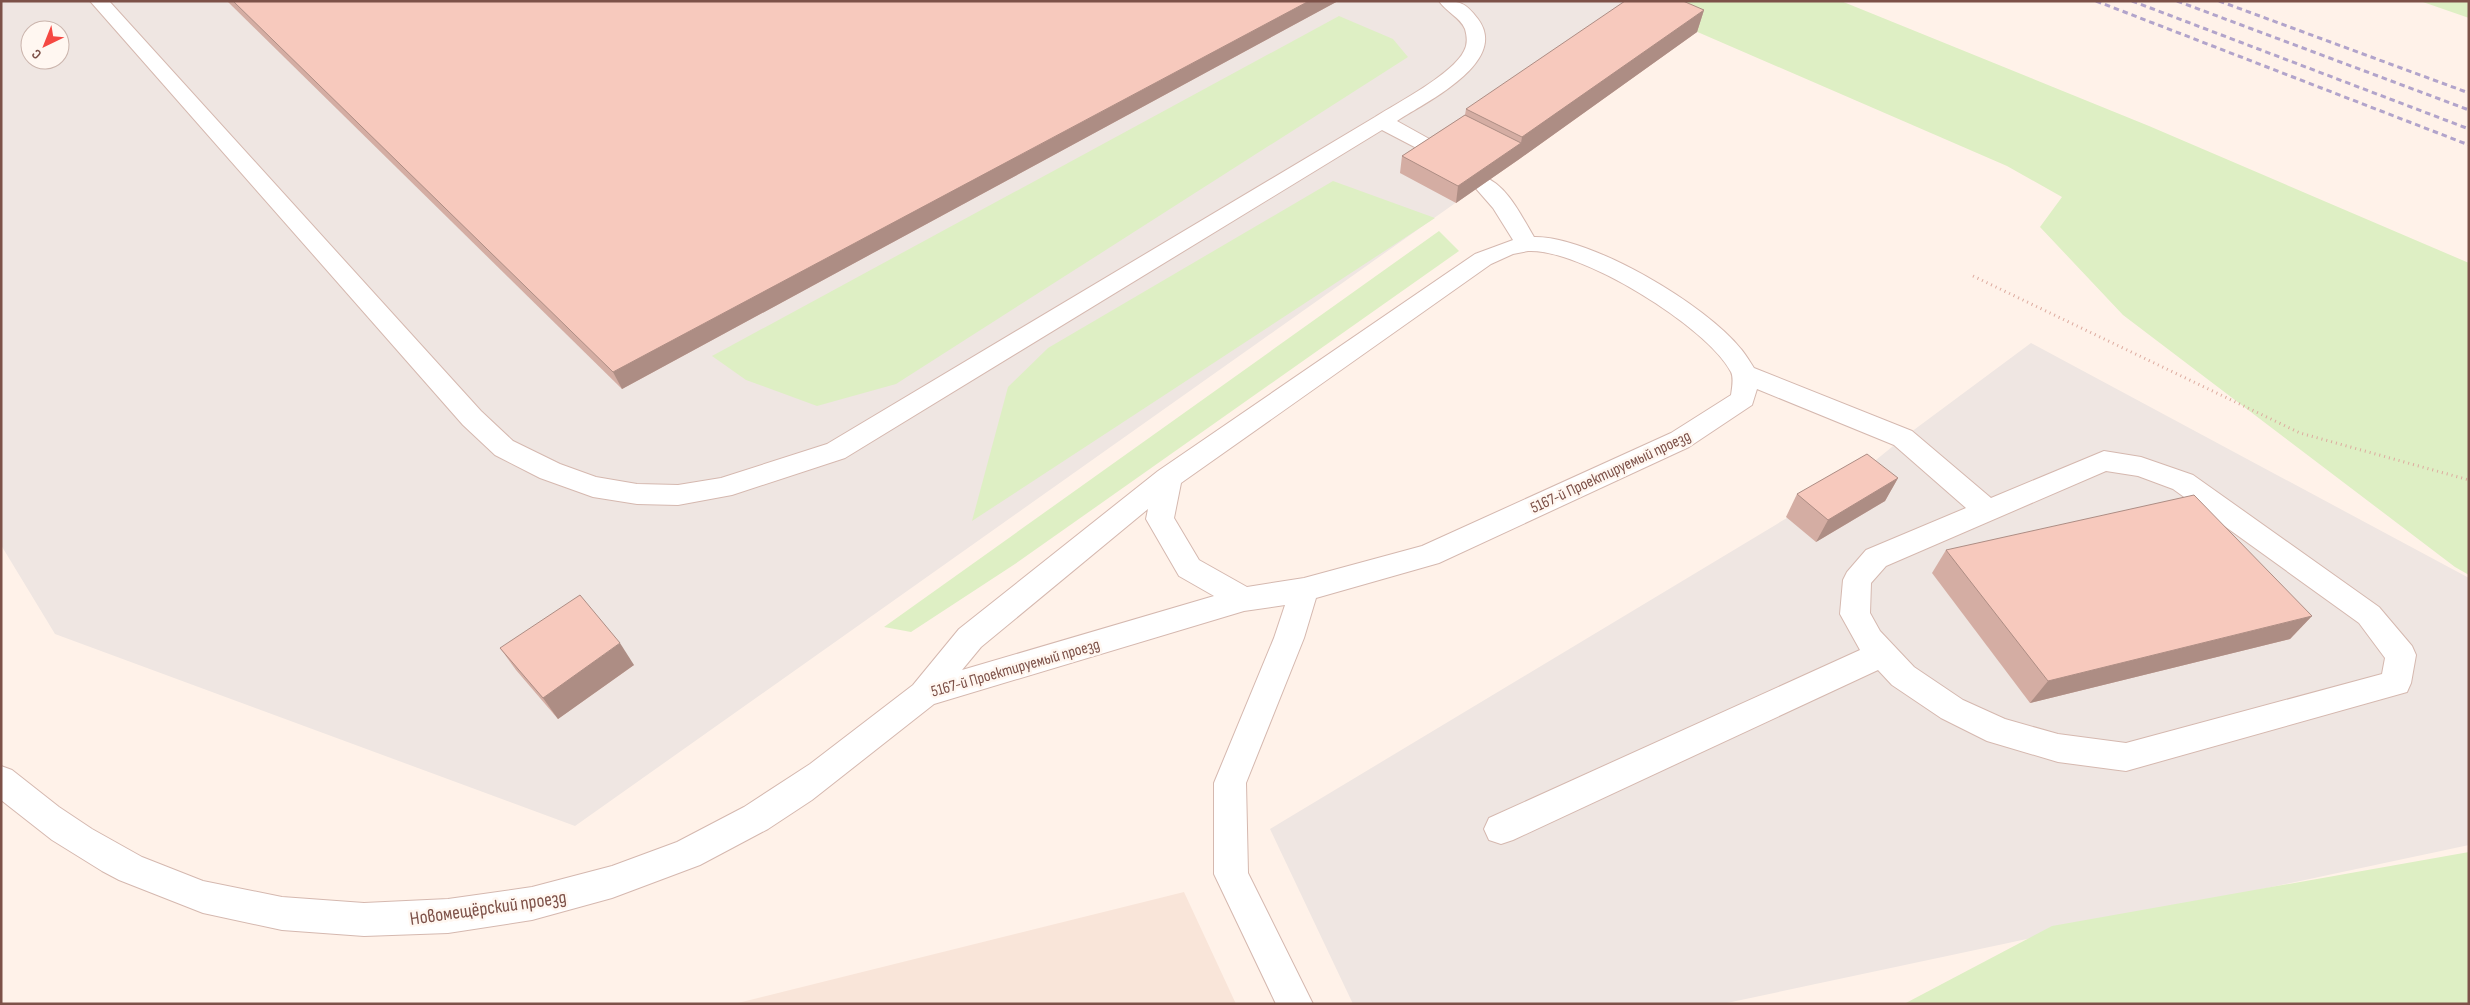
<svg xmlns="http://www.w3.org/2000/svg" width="2470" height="1005" viewBox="0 0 2470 1005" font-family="'Sofia Sans Condensed',sans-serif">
<rect width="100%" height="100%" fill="#fff2e9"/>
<polygon fill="#f9e5d9" points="1184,892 1236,1004 734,1004"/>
<g fill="#efe6e2" fill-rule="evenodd">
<path d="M1,1H1626L1697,32L575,826L55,634L1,545ZM30,30H60V60H30Z"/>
<polygon points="2031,343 2469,578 2469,845 1722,1004 1353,1004 1270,829 1855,477 1903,438"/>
</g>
<g fill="#deefc4">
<polygon points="1626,1 1841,1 2149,126 2469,263 2469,575 2455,567 2123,315 2040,227 2062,197 2007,166"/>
<polygon points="2420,1 2469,1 2469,18"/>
<polygon points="1339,16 1393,39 1408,57 896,384 817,406 746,380 712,356"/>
<polygon points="1333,181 1435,218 972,521 1008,387 1048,348"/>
<polygon points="1439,231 1459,251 1015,564 911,632 884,627"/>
<polygon points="2469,852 2469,1004 1904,1004 2052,926"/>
</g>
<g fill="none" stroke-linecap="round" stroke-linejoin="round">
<defs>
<g id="minor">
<path d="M90,1H109L481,411L513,441L560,464L596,477L637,484L678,485L721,478L827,444L1375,117C1397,103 1453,74 1464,51C1468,44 1467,36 1465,29C1460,17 1446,12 1439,1C1460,1 1465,2 1478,19C1510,62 1426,102 1397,121L1442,146L1446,150L1442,154L1435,156L1428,154L1382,130L845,458L732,495L678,505L637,504L593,497L540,478L495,455L463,425Z"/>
<path d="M1483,177C1506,183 1522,217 1534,237C1591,236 1706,305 1741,349C1746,355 1750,362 1754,368L1912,431L1991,498L2104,451L2141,457L2193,475L2379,607L2412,646L2416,655L2411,683L2407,692L2126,771L2058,762L1987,741L1941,718L1892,685L1878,670L1513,840L1501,844L1489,840L1484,829L1489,818L1860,650L1840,614L1843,580L1847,572L1866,550L1966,508L1894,445L1757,389L1752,405L1689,447L1439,563L1316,598L1304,638L1246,783L1248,873L1313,1004H1276L1214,874V783L1274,638L1285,605L1244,611L934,704L812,800L768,829L700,865L612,898L532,920L448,933L364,936L282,930L203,913L119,880L102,871L52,840L1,800V766L12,770L59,807L92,829L142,857L203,881L282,897L364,903L448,899L532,887L612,866L677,842L744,807L810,764L913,685L959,629L1158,471L1475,254L1513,240L1493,208L1472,184L1475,179ZM1528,251C1579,248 1707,326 1731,372C1734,378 1732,388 1731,395L1671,433L1422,546L1304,578L1247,587L1199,560L1174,518L1181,483L1491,264L1513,254ZM2106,471L2138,476L2173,489L2359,623L2385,658L2382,674L2126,743L2058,734L2005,719L1963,700L1914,667L1880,631L1870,613L1871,583L1886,566ZM1148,509L1146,519L1179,576L1214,596L962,670L981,647Z"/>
</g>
</defs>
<use href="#minor" stroke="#d5b8af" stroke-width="2"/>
<polyline stroke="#ddab9f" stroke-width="3" stroke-dasharray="1 4" stroke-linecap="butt" points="1973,276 2300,433 2469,480"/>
<use href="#minor" fill="#fff" fill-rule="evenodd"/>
<g stroke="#b2a4cb" stroke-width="3" stroke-dasharray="5.5 4" stroke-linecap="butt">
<polyline points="2096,1 2469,145"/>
<polyline points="2132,1 2469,129"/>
<polyline points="2177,1 2469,110"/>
<polyline points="2219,1 2469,93"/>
</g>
</g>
<g fill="#d4ada3">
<polygon points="227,1 1338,1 622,389"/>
<polygon points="1704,10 1697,32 1518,160 1456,203 1400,173 1402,156 1465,115 1466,109"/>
<polygon points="1898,478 1885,501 1816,542 1786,517 1797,494"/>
<polygon points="1946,550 2312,616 2290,639 2030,703 1932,573"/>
<polygon points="500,648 634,665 558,719 516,670"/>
</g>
<g fill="#ad8d84">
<polygon points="1309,1 1338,1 622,389 613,372"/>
<polygon points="1704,10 1697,32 1518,160 1456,203 1458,186 1521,143 1522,137"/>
<polygon points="1898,478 1885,501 1816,542 1828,520"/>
<polygon points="2312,616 2290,639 2030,703 2048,681"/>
<polygon points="620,643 634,665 558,719 543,698"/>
</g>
<g fill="#f7c9bd" stroke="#ad8d84">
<polygon points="233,1 1309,1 613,372"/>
<polygon points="1625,1 1683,1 1704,10 1522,137 1466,109"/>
<polygon points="1465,115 1521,143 1458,186 1402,156"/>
<polygon points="1867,454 1898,478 1828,520 1797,494"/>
<polygon points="2194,495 2312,616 2048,681 1946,550"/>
<polygon points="580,595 620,643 543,698 500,648"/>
</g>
<g text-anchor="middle" stroke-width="5" stroke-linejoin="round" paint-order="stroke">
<g font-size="16" fill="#7d5148" stroke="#fff7f1">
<text transform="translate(1610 471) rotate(-25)" y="6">5167-й Проектируемый проезд</text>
<text transform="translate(1015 667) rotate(-16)" y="6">5167-й Проектируемый проезд</text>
</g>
<g font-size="19" fill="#7d5148" stroke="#fff7f1">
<text transform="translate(488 907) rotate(-8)" y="7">Новомещёрский проезд</text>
</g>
</g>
<rect width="2470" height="1005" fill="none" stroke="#7d5148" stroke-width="5"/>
<g transform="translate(45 45) rotate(223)"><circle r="24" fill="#fff7f1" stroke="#cbb5ad"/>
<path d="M0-4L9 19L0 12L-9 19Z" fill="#f54842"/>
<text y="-8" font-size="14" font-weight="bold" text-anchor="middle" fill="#7d5148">С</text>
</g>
</svg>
